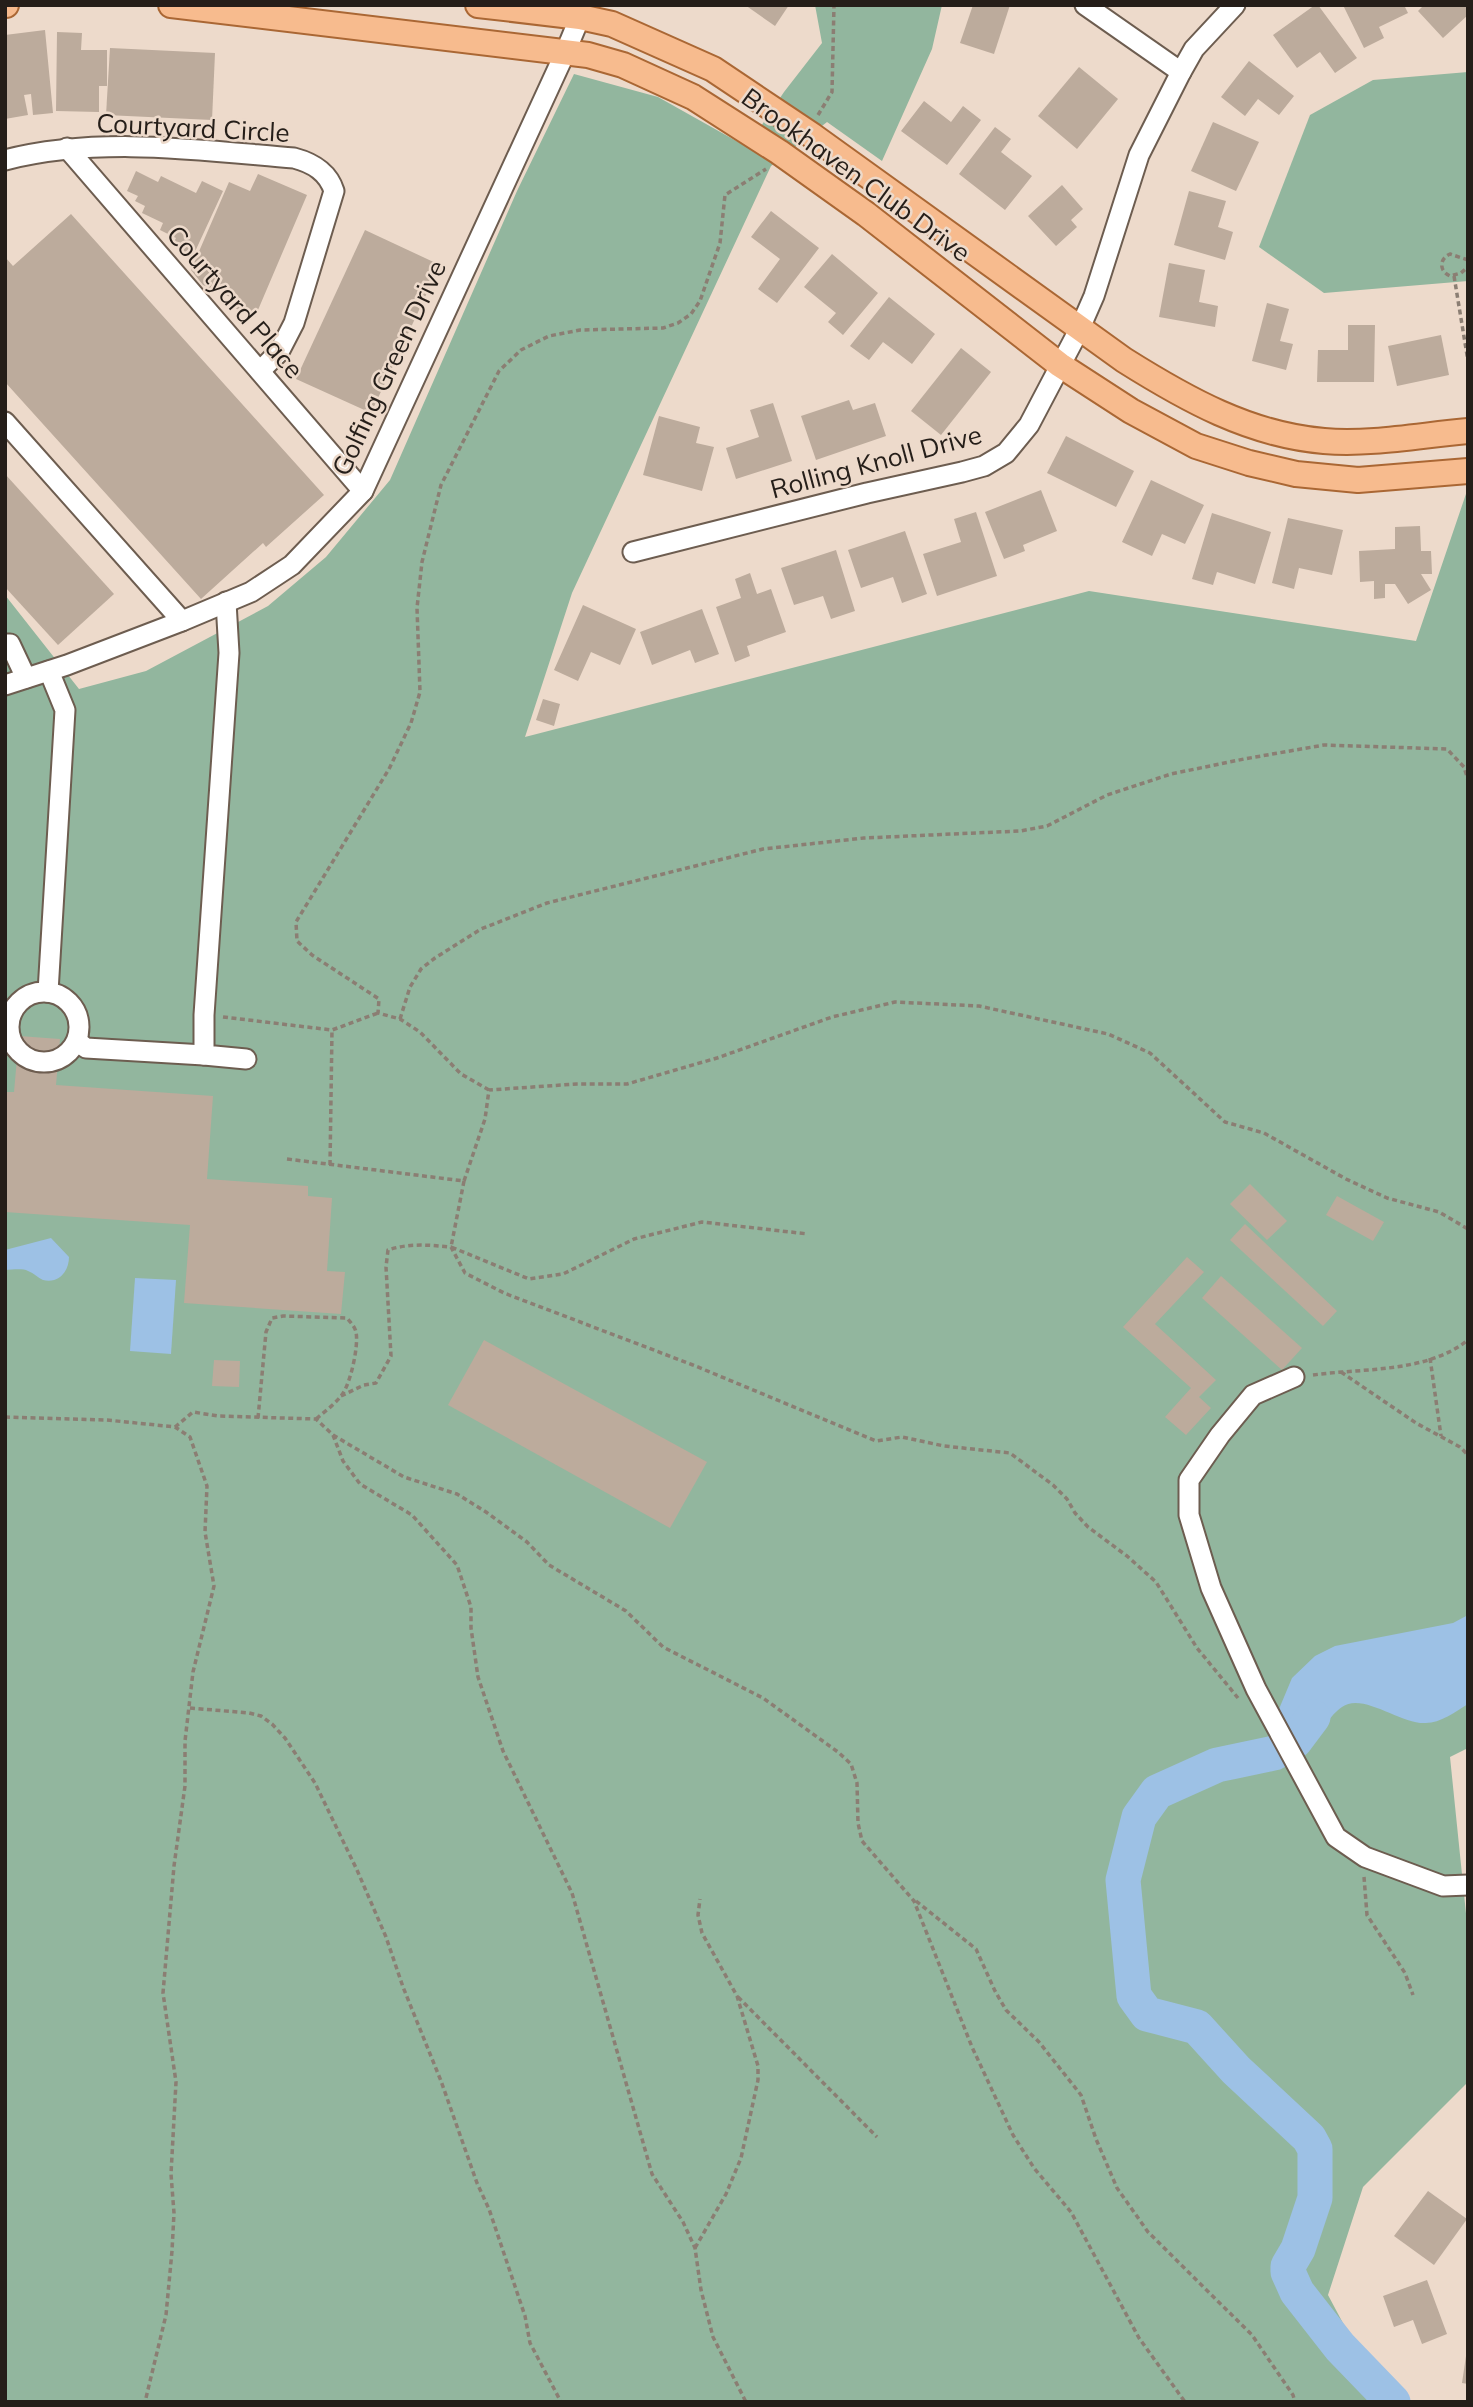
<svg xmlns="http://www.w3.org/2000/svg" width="1473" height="2407" viewBox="0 0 1473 2407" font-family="Mulish,sans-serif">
<rect width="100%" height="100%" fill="#eddacb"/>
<g fill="#92b69e">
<polygon points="815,5 942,5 932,49 882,161 827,122 771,166 572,593 525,737 1089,591 1416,641 1468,488 1468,1748 1450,1757 1468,1933 1468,2082 1363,2187 1328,2295 1385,2402 5,2402 5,595 79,689 146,671 268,606 326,557 390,480 517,191 574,74 658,97 747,147 784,92 822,43"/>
<polygon points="1468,72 1468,281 1324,293 1259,247 1310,115 1373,80"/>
</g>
<g fill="#9dc1e5">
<path d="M51,1238L69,1257C69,1271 59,1284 43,1280C38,1278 34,1273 28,1271C22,1268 12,1270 5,1270V1250Z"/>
<polygon points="135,1278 176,1280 171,1354 130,1351"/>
<path d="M1468,1615V1704C1455,1712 1439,1724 1424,1723C1399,1723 1362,1692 1342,1707C1331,1714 1319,1734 1311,1745L1297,1747L1279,1709L1292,1678L1315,1656L1335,1646L1453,1623Z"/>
</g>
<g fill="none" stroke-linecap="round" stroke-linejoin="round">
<polyline stroke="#9dc1e5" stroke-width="35" points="1313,1717 1295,1741 1274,1753 1217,1765 1157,1792 1139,1817 1123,1880 1134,1996 1147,2014 1197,2027 1236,2070 1309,2138 1315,2149 1315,2198 1298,2249 1288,2266 1288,2272 1297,2292 1340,2347 1393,2402"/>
</g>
<g fill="#bcab9c">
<polygon points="745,5 789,5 775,26"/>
<polygon points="973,5 1010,5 994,54 960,43"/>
<polygon points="1315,5 1318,5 1357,58 1335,73 1320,52 1297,68 1273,35"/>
<polygon points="1343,5 1404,5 1408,13 1379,27 1384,38 1364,48"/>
<polygon points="1424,5 1468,5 1468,15 1443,38 1418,11"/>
<polygon points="45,30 53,113 33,115 31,94 24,95 28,115 5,119 5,35"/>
<polygon points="57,32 82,33 81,50 107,50 107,86 99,86 99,112 56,111"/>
<polygon points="110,48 215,53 212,120 106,115"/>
<polygon points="1249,61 1294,96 1279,115 1258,99 1245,116 1221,97"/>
<polygon points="1079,67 1118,99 1077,149 1038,116"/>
<polygon points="924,101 951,122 963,106 981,120 947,165 901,131"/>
<polygon points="1213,122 1259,142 1236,191 1191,171"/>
<polygon points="995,127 1011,139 1001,152 1032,176 1005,210 959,174"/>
<polygon points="136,171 158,182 161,176 196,193 202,181 223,191 193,256 172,246 176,238 160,230 163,223 142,213 145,206 135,201 138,196 127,191"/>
<polygon points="258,174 307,195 255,317 232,307 235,299 203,285 191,270 229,182 250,191"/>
<polygon points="1062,185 1083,209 1071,220 1077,227 1056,246 1028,216"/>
<polygon points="1189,191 1226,201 1218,227 1233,232 1225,260 1174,245"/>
<polygon points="771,211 819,248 777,303 758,289 780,259 751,237"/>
<polygon points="71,214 324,495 266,547 263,543 201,599 5,382 5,257 13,266"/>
<polygon points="365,230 440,265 371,413 296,379"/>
<polygon points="832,254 878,293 843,335 828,322 836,313 804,287"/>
<polygon points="1169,263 1205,270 1199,302 1218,306 1215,327 1159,317"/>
<polygon points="889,297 935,334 912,364 883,342 869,360 850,346"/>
<polygon points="1267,303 1289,309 1280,341 1293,344 1286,370 1252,361"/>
<polygon points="1348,325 1375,325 1374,382 1317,382 1318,350 1348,350"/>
<polygon points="1441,335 1449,375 1397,386 1388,346"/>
<polygon points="961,348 991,372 941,435 911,411"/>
<polygon points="849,400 853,410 875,403 886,436 816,460 801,416"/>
<polygon points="773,403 792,461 736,479 726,448 759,437 750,410"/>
<polygon points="659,416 700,427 696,443 714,447 702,491 643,475"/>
<polygon points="1066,436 1134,471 1116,507 1047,473"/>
<polygon points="5,474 114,594 58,645 5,587"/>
<polygon points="1151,480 1204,505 1185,544 1162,534 1152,556 1122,542"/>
<polygon points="1041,490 1057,531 1023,545 1025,551 1004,559 985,512"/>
<polygon points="976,512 997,576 937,596 923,554 961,542 954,519"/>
<polygon points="1212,513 1271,532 1255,584 1217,572 1213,585 1192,579"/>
<polygon points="1288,518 1343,530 1332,575 1299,568 1294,589 1272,583"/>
<polygon points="1420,526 1421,551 1431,551 1432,574 1421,574 1431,590 1408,604 1395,584 1385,584 1385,598 1374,599 1374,581 1360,582 1359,551 1395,549 1395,527"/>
<polygon points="905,531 927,594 902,603 893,577 861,588 848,550"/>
<polygon points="836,550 855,611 831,619 823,596 794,605 781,568"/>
<polygon points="750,573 757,594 771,589 786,632 747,646 750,656 735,662 716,607 741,598 735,579"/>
<polygon points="583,605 636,629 620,665 591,652 578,681 554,670"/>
<polygon points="702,609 719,654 695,663 690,650 652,665 640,632"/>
<polygon points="543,699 560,704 554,726 536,720"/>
<polygon points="19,1036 60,1039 56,1085 213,1096 207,1179 308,1186 308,1196 332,1198 327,1271 345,1272 341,1314 184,1303 190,1225 5,1212 5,1092 14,1092"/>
<polygon points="1250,1184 1287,1221 1267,1240 1230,1204"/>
<polygon points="1337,1196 1384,1222 1373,1241 1326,1215"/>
<polygon points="1245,1224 1337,1311 1323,1326 1230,1240"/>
<polygon points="1187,1257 1204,1272 1155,1324 1216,1380 1199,1397 1211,1408 1186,1435 1165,1417 1191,1388 1123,1327"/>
<polygon points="1221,1276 1302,1348 1282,1370 1202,1298"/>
<polygon points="484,1340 707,1462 670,1528 448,1405"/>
<polygon points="214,1360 240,1361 239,1387 212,1386"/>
<polygon points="1428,2191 1467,2219 1434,2265 1394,2236"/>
<polygon points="1427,2280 1447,2334 1422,2344 1413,2320 1394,2327 1383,2296"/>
<polygon points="1466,2356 1468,2356 1468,2384 1462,2383"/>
</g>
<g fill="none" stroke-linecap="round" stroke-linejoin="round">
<defs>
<g id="minor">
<polyline points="1085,5 1181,72"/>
<polyline points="67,148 363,491"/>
<path d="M5,160C99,136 199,150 294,158C313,163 328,172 334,191L294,323L279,352L260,371"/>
<polyline points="5,422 182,621"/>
<polyline points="633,552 867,493 962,472 984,466 1006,453 1029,425 1080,328 1094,296 1139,155 1181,72 1194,49 1235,5"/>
<polyline points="226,602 229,653 204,1015 204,1055 246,1059"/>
<polyline points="5,644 10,644 26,678"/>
<polyline points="5,685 67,665 182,621 251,592 292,565 363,491 565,53 580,17 581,5"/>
<polyline points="48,992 65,710 49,671"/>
<circle cx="44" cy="1027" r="35"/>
<polyline points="77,1041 86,1048 204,1055"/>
<polyline points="1294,1377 1253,1395 1220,1435 1189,1480 1189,1515 1211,1588 1256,1689 1336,1837 1365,1857 1443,1886 1468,1885"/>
</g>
<g id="major">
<polyline points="5,5 6,5"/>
<polyline points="171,5 588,55 623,65 693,97 779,152 866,214 1060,365 1131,411 1196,446 1249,463 1296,474 1358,480 1468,471"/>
<path d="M478,5L580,17L612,24L713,69L813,136L1124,360C1186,399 1250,435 1324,441C1371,445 1421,435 1468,431"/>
</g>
</defs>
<use href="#minor" stroke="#6d5d50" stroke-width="23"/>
<use href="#major" stroke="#aa6734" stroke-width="28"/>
<g stroke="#8b7e73" stroke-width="3.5" stroke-dasharray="5 3.5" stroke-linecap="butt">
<polyline points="818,115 832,92 834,5"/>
<path d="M1468,260L1450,254C1439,259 1439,271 1450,276L1461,273L1468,267"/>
<polyline points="1454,276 1468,361"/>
<polyline points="223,1017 332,1030 378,1013"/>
<polyline points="400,1019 410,987 421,969 435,958 481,929 547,903 763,849 864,838 1020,831 1047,826 1107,795 1171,774 1244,759 1324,745 1447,749 1464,767 1468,780"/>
<polyline points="489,1090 461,1074 420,1032 400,1019 378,1013 379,999 312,955 297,941 296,922 389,769 411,723 420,692 417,608 422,562 441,485 499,371 521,350 549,336 580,330 663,328 678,323 691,314 700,301 720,243 725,195 766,169"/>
<polyline points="287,1159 464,1181 485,1119 489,1090 577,1084 627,1084 717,1058 832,1017 895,1002 979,1006 1108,1034 1150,1053 1225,1122 1264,1133 1346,1179 1387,1198 1439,1212 1468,1229"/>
<polyline points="330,1165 332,1030"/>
<polyline points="464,1181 451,1247 529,1279 563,1274 634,1239 702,1222 808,1234"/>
<polyline points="1430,1358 1441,1436"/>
<polyline points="1341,1372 1416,1423 1460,1447 1468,1455"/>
<path d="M1313,1375C1363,1368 1427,1373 1468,1340"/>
<path d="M341,1396L364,1385L376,1383L391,1356L386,1267L388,1250C409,1243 429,1245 451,1247L465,1273L504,1293L693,1365L876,1441L902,1437L944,1446L1010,1453L1053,1485L1067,1499L1075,1513L1088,1527L1127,1556L1156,1582L1197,1648L1238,1698"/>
<polyline points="5,1417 107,1420 175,1427 190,1437 207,1486 205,1532 214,1586 193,1672 185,1741 185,1786 174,1866 163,1993 176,2082 171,2174 174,2213 172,2251 166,2315 145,2402"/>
<path d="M258,1418L266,1332L272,1318L283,1316L347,1318C351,1323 355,1327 356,1332C359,1346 350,1386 341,1396C334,1405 324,1412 316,1419"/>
<polyline points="175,1427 193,1412 218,1416 316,1419 333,1435 343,1461 360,1484 412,1515 457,1565 471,1607 471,1628 478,1677 503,1751 572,1893 652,2174 683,2222 695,2248 701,2290 713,2337 746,2402"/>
<polyline points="333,1435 404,1477 457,1494 486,1512 527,1542 549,1565 626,1611 663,1647 763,1698 838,1752 851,1764 857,1783 858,1823 862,1841 914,1901 972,2047 1013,2135 1034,2168 1071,2212 1139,2338 1185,2402"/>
<polyline points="190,1708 249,1713 261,1716 272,1724 285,1738 315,1783 357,1870 386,1937 403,1987 441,2081 477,2183 489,2209 525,2316 530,2343 561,2402"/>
<polyline points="1364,1877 1367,1915 1405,1973 1413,1995"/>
<polyline points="916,1901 976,1949 995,1991 1006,2010 1039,2042 1081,2095 1096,2139 1117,2188 1148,2232 1252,2335 1293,2395 1295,2402"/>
<polyline points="738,1997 877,2137"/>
<polyline points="695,2248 726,2194 741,2158 758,2080 758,2066 737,1996 702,1933 698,1915 700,1899"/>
</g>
<use href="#minor" stroke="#fff" stroke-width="19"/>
<use href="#major" stroke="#f7bb8e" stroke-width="24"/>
</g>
<g text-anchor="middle" stroke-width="5" stroke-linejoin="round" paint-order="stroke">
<g font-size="26" fill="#251e19" stroke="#eddacb">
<text transform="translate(193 128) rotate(3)" y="9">Courtyard Circle</text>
<text transform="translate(856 175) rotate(36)" y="9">Brookhaven Club Drive</text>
<text transform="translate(235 302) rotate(49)" y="9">Courtyard Place</text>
<text transform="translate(389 368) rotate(-65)" y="9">Golfing Green Drive</text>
<text transform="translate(876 462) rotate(-15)" y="9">Rolling Knoll Drive</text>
</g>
</g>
<rect width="1473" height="2407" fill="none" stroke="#251e19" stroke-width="14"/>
</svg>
